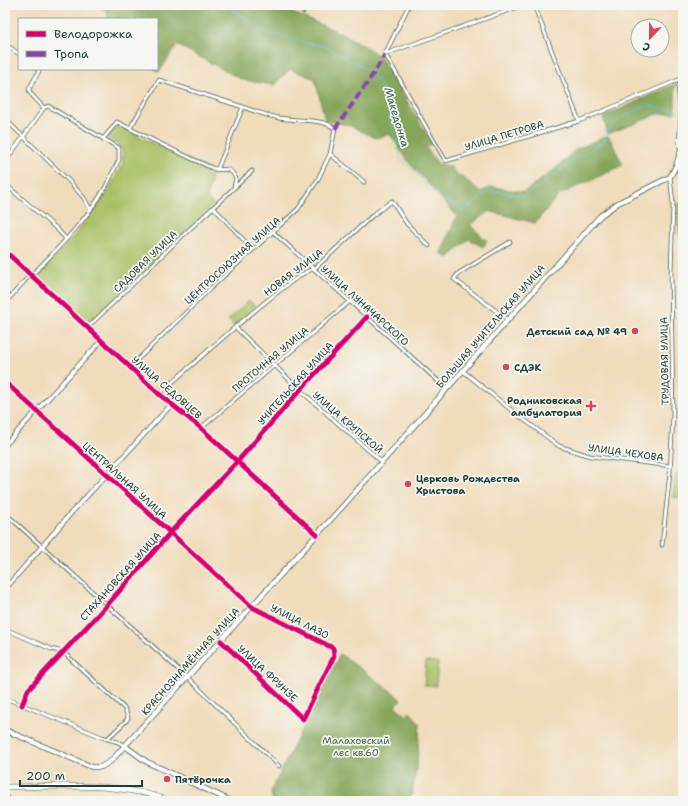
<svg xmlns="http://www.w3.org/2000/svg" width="688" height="806" viewBox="0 0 688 806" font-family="'Shantell Sans',sans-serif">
<rect width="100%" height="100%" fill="#f6f6f2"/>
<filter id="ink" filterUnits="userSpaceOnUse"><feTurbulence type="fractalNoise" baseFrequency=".025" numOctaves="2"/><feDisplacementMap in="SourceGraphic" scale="8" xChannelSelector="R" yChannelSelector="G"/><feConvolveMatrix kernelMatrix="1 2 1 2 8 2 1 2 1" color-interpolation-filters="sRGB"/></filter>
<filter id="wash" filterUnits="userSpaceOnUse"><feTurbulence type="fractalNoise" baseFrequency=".012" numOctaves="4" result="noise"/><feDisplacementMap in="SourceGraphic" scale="16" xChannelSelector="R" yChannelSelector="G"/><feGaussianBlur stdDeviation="0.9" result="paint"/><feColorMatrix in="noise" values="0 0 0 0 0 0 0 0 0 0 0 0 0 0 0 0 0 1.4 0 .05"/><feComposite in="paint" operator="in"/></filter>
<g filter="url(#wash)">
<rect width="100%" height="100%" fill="#f0dbba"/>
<g fill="#a9c065" stroke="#647e4c">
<polygon points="118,125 156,145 213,171 207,198 213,205 89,322 38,275 73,237 92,213 108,191 123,163 122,148 107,138"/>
<polygon points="683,203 683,235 679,235 678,204"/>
<polygon points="249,301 255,306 234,326 228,320"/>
<polygon points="676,474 683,475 683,499 673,497"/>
<polygon points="426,661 438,662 436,686 424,685"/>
</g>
<g fill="#86a65a" stroke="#527247">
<path d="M98,5H274L346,35L380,56L432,143L426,148L438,164L450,166C457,177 471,181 479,192L493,187L524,192L553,171L575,150L606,136L609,137L623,165L559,195L535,223L489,211L470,225L487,241L483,247L469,239L448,258L441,253L457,216L407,160L390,134L376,138L348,125L325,120L315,79L290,69L274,85L243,80L177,45L159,72L154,69H157V19H106L108,16L107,11Z"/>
<polygon points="675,84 675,113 658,114 608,134 603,117"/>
<polygon points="340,654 395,694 401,700 395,706 407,716 410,712 420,724 417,765 411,797 412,801 272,801 271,791"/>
</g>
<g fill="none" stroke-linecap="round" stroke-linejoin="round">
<path stroke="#5bc7d3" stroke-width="1" d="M222,5L230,8L264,31L302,42L325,46L371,72L383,91L401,160L415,171L429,189L463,210C473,206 480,197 489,190L524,196L577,158L604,142L612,123L646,105L678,111"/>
</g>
</g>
<g filter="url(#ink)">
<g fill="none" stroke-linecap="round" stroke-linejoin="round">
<defs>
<g id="minor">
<polyline points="534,5 579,121"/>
<polyline points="303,12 306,5"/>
<polyline points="5,44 19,54"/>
<path d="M385,54C406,89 424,126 446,161L579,121L681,79"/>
<polyline points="385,54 524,5"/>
<polyline points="385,54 409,5"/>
<polyline points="5,119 70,182 84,198 90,209"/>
<polyline points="130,128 159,80 243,107 217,170"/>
<path d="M103,139L117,122C148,138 179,153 212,168C224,173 229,163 236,179L234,187"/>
<polyline points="681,150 679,144 681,116 678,87 683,76"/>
<polyline points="330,154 364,182"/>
<polyline points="5,162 44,108"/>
<polyline points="5,184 57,229 66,239"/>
<polyline points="214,208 253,250"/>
<polyline points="273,232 447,389"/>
<path d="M5,303L30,275L36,271C61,245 87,219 105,188C110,179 114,169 119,160V148L48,106L44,108L30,93L29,89L39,71L37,69"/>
<polyline points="508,320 454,279 459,273 510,242"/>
<polyline points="88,327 177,241 252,171"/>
<polyline points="235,327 300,390 382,462"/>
<path d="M130,367L216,283L298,209L317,181L330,154L335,129C325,118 293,121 279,118C267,116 254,111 243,107"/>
<polyline points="463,371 510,409 559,446 590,456 671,466"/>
<polyline points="5,382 36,411"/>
<path d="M159,394C180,376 297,269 314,269L373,215L392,201L407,224L429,246"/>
<polyline points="201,428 350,301"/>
<polyline points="5,513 188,678 279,766"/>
<polyline points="662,545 670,473 673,415 671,276 673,203 670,177"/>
<polyline points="5,629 51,649 63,652 125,709 128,718 126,721 107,739"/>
<polyline points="221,641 303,719 334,656 333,648 252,607"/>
<polyline points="5,698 102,737 118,742 125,746"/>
<polyline points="22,705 28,690 107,605 170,533 237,462 300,390 367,317"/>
</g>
<g id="tertiary">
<polyline points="5,251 159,394 201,428 317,535"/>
<polyline points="36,411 252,607"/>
<polyline points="5,445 102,340"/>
<polyline points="5,589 72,512 171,405"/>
</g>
<g id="secondary">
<polyline points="5,730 92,767 101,767 111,761 343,506 600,216 618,203 670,177 676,166 683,144"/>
<polyline points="125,746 147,762 231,801"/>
</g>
<path id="primary" d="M5,787C61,787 117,781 170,801"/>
</defs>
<use href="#minor" stroke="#3e5548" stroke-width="4.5"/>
<use href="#tertiary" stroke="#3e5548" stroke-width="5.5"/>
<use href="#secondary" stroke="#3e5548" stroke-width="6"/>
<use href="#primary" stroke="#3e5548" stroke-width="6"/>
<use href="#minor" stroke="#fff" stroke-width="3"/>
<use href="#tertiary" stroke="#fff" stroke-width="4"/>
<use href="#secondary" stroke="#fff" stroke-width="4.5"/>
<use href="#primary" stroke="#fff" stroke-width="5"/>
<defs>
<polyline id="rail" points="5,794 12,801"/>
</defs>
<use href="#rail" stroke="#1f3d34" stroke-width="2.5"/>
<use href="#rail" stroke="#f6f6f2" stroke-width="1" stroke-dasharray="3" stroke-linecap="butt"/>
<polyline stroke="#8e44ad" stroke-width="4" stroke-dasharray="8 4" stroke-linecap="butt" points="335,129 374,73 385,54"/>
<defs>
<g id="cycleway">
<polyline points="5,251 159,394 201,428 317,535"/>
<polyline points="5,382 252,607 333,648 334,656 303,719 221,641"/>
<polyline points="22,705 28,690 107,605 170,533 237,462 300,390 367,317"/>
</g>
</defs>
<use href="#cycleway" stroke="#f6f6f2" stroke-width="8"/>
<use href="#cycleway" stroke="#d6006c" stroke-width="5"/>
</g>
</g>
<g fill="#d1495b" stroke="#f6f6f2" stroke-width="1.5">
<circle cx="635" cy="331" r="4"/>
<circle cx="506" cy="367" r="4"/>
<path d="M589 400h4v4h4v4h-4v4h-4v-4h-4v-4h4z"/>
<circle cx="408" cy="484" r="4"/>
<circle cx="167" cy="779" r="4"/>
</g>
<g text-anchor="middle" stroke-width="3.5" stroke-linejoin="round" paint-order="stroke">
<g font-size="10" fill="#1f3d34" stroke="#f6f6f2">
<text transform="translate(504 135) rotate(-17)" y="4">УЛИЦА ПЕТРОВА</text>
<text transform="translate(232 260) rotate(-42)" y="4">ЦЕНТРОСОЮЗНАЯ УЛИЦА</text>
<text transform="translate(145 261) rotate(-44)" y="4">САДОВАЯ УЛИЦА</text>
<text transform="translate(293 272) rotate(-37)" y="4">НОВАЯ УЛИЦА</text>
<text transform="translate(365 305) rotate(42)" y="4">УЛИЦА ЛУНАЧАРСКОГО</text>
<text transform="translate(490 326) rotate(-49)" y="4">БОЛЬШАЯ УЧИТЕЛЬСКАЯ УЛИЦА</text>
<text transform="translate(270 359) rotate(-40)" y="4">ПРОТОЧНАЯ УЛИЦА</text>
<text transform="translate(664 361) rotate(-91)" y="4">ТРУДОВАЯ УЛИЦА</text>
<text transform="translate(295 383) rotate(-48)" y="4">УЧИТЕЛЬСКАЯ УЛИЦА</text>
<text transform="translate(167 387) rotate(41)" y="4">УЛИЦА СЕДОВЦЕВ</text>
<text transform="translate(348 422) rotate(41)" y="4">УЛИЦА КРУПСКОЙ</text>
<text transform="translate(626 452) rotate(8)" y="4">УЛИЦА ЧЕХОВА</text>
<text transform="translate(125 480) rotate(42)" y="4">ЦЕНТРАЛЬНАЯ УЛИЦА</text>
<text transform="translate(120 576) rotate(-48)" y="4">СТАХАНОВСКАЯ УЛИЦА</text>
<text transform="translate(300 621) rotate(27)" y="4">УЛИЦА ЛАЗО</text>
<text transform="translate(190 661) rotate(-48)" y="4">КРАСНОЗНАМЁННАЯ УЛИЦА</text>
<text transform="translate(268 673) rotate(43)" y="4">УЛИЦА ФРУНЗЕ</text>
</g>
<g font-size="10" font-weight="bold" fill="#1f3d34" stroke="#f6f6f2" text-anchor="start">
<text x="627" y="335" text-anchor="end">Детский сад № 49</text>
<text x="514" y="371">СДЭК</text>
<text x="582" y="404" text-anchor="end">Родниковская<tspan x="582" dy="12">амбулатория</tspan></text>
<text x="416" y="482">Церковь Рождества<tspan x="416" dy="12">Христова</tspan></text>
<text x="175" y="783">Пятёрочка</text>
</g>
<g font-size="10" fill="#425e40" stroke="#f6f6f2">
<text x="356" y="744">Малаховский<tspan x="356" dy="12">лес кв.60</tspan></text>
</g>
<g font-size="11" font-style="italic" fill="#2e605c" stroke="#f6f6f2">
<text transform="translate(397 117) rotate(73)" y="4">Македонка</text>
</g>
</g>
<rect width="688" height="806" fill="none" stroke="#f6f6f2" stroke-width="20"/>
<rect x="18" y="18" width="140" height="52" fill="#f6f6f2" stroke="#a0aca6"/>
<rect x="26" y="31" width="20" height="6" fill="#d6006c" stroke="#a0aca6"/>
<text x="54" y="38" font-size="12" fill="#1f3d34">Велодорожка</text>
<rect x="26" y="51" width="20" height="6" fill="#8e44ad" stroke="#a0aca6"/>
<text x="54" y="58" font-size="12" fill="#1f3d34">Тропа</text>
<g transform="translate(650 38) rotate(202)"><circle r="19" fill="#f6f6f2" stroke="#a0aca6"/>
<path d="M0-3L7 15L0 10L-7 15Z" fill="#d1495b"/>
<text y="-6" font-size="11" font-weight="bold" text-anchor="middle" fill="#1f3d34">С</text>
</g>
<path d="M20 780v6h122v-6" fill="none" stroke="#1f3d34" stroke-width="2"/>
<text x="26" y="780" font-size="12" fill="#1f3d34" stroke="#f6f6f2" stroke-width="3" paint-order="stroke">200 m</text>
</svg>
